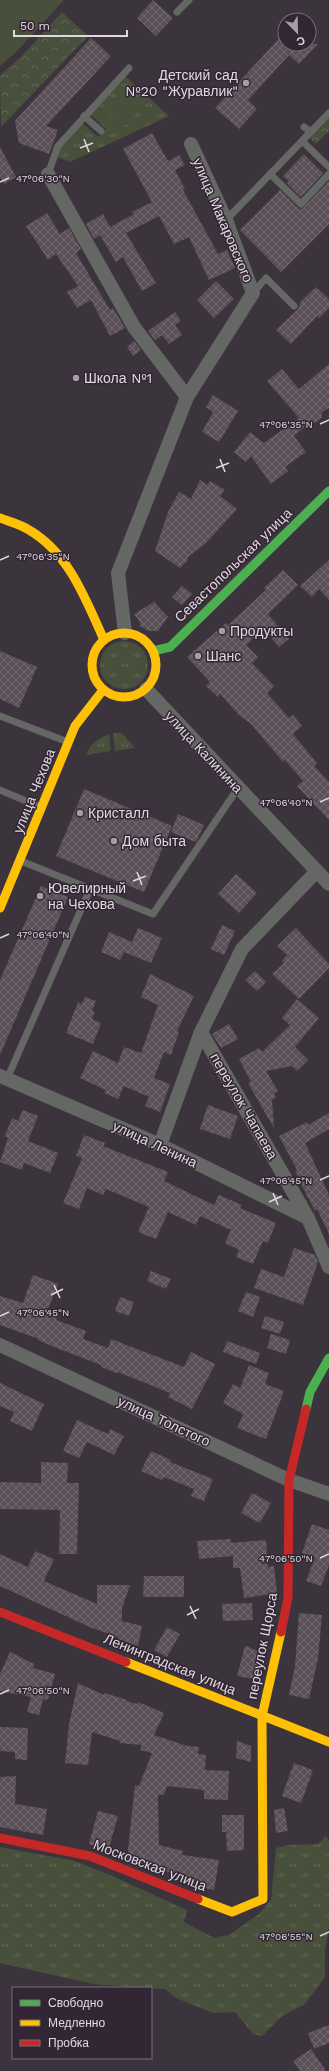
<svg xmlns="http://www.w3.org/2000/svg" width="329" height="2071" viewBox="0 0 329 2071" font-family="'Work Sans',sans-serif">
<defs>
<pattern id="grass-tufts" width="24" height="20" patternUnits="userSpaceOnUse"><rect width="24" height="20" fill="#48503c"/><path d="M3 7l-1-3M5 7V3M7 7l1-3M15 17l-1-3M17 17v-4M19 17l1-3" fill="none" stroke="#626858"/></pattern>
<pattern id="forest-crowns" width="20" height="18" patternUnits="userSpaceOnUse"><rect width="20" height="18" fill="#48503c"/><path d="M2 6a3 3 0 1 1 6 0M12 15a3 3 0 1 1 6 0" fill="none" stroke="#626858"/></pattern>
<pattern id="building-cross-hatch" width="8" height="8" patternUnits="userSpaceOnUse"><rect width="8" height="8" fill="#5b5057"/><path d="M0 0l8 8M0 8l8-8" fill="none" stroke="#72686f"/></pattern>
</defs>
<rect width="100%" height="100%" fill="#3b343c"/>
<g fill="url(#grass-tufts)">
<polygon points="123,74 169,116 70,162 54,156 80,121 98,137 106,129 88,112"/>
<circle cx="124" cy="665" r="24"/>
<polygon points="113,733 122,733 135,748 115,751"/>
<path d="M109,734L111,751L86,755C91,743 97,739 109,734Z"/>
<polygon points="326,1836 329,1841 329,1927 325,1951 325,1977 305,2004 282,2016 262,2036 253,2034 235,2012 213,2013 176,1998 165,1989 93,1984 0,1963 0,1847 75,1861 110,1875 187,1910 184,1922 214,1938 229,1935 259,1914 271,1900 276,1848 287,1845 318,1844"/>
</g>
<g fill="url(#forest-crowns)">
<polygon points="62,12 88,36 1,127 0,75 21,57"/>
<polygon points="329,113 329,131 316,144 307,136"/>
</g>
<g fill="#48503c">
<polygon points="0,0 64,0 16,52 0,66"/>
<polygon points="126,99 139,111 122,128 110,116"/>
</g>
<g fill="url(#building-cross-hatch)">
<polygon points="153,0 173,18 156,36 137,18"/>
<polygon points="285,32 285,44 318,44 299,64 289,55 248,100 257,109 239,129 215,108"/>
<polygon points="91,38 111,56 46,126 58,130 49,154 19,143 15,121"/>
<polygon points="152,133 168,161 179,155 185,165 175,170 185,189 183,190 218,254 227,250 235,268 209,280 189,237 174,244 159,216 126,233 156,283 142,291 123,257 116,262 100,235 94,239 86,224 103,214 110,227 134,214 132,212 152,202 123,149"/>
<polygon points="0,147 16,177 4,184 0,176"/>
<polygon points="304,154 323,173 301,197 287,183 289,181 283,176"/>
<polygon points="329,181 329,224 281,272 240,230 280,190 298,208 302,209"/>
<polygon points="47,213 60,234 69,228 81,249 76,253 110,310 113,308 125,328 110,336 91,300 77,308 67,292 78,286 56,254 48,260 26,226"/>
<polygon points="216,281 234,299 214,318 197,300"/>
<polygon points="316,287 329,299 329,308 319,318 317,316 291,344 276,330 298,309 301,301"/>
<polygon points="175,312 181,321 175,325 182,335 169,344 162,335 155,340 148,331"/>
<polygon points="134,341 141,350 133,356 127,347"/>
<polygon points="329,364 329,408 322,412 322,418 315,423 311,421 294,436 306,452 285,467 288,471 271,484 251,456 246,462 234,452 250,432 264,443 299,418 267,381 282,369 299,389"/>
<polygon points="213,395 238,411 219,442 202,432 213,412 206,407"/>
<polygon points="200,480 207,485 210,481 225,490 220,496 237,509 206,543 187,558 188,560 180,568 155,551 168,512 179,492 191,499"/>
<polygon points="329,560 329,600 319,589 312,597 300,586"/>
<polygon points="283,570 298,585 268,614 289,639 279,647 263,628 246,645 258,657 252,663 274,686 267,693 289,718 293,715 302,726 293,734 317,763 314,766 329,782 329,820 297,786 303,781 285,760 283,762 252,725 239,715 220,694 218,697 206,686 210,682 187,657 226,623 228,625 266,590 264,588"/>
<polygon points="182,586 192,594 182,605 172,597"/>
<polygon points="154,602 168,617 158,631 149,631 140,626 140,622 134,614"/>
<polygon points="0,651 37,667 19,708 0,699"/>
<polygon points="84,789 172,826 144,892 56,856"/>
<polygon points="178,814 204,825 196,842 171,832"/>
<polygon points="236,874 257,893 239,913 218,894"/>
<polygon points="41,886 68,897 0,1055 0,980"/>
<polygon points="222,925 235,931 224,955 211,949"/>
<polygon points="138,928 162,938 151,963 124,952 120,960 101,952 109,932 132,942"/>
<polygon points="296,928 329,964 329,968 299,999 272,974 284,963 282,961 287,955 277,946"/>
<polygon points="255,971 266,982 257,991 245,980"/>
<polygon points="150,974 194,996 177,1031 179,1032 171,1055 164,1052 154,1078 170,1084 160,1112 145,1106 149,1097 124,1086 118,1099 104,1093 106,1090 80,1078 93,1051 118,1063 124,1047 141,1053 158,1005 141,997"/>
<polygon points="85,997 96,1001 92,1011 95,1012 92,1019 101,1023 93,1044 66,1033 78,1002 82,1004"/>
<polygon points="297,999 319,1018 295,1047 308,1060 297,1071 292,1066 266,1071 278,1091 274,1093 276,1097 272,1100 274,1128 248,1083 251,1082 239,1059 259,1048 262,1052 290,1025 282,1018"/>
<polygon points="229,1024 238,1039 221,1048 212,1034"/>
<polygon points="208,1105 238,1116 230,1139 200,1129"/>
<polygon points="23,1110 38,1116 28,1141 58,1153 50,1173 24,1163 22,1170 0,1162 8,1138 5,1136 12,1118 18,1121"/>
<polygon points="329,1113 329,1129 305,1143 329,1195 329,1234 317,1209 315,1211 303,1188 295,1171 297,1170 279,1136 307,1122 308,1125"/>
<polygon points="84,1135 105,1143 103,1146 168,1172 164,1181 214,1205 219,1195 242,1205 240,1208 276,1223 268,1243 263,1241 253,1264 236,1257 239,1250 225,1243 231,1230 200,1216 196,1225 168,1212 156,1239 138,1232 149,1207 106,1189 103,1195 87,1188 79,1209 63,1203 82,1158 76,1156"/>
<polygon points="294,1248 315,1255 318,1262 303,1305 254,1288 261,1269 284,1277"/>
<polygon points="151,1271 171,1279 166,1289 147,1281"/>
<polygon points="33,1275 58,1284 48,1309 58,1313 56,1320 86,1331 83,1339 108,1348 111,1339 184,1367 191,1352 215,1364 192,1409 168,1397 170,1393 118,1372 117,1373 101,1367 101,1365 54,1347 38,1340 39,1339 0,1325 0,1296 23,1303"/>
<polygon points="246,1292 260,1297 253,1317 238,1311"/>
<polygon points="120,1297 134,1302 129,1316 115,1311"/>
<polygon points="265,1316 284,1322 280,1334 261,1328"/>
<polygon points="271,1334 290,1340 286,1354 267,1348"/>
<polygon points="227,1341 260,1353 256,1364 223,1352"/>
<polygon points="249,1365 269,1373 265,1384 284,1391 266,1439 237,1428 243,1414 223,1403 233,1384 240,1388"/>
<polygon points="0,1383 44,1404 32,1431 10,1421 14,1412 0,1406"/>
<polygon points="77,1420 108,1434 110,1429 124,1436 114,1455 87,1442 79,1458 63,1451"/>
<polygon points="151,1451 171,1460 170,1462 213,1479 204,1501 191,1496 194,1489 164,1477 162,1480 141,1471"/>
<polygon points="41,1462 68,1463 67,1483 79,1483 77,1554 59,1554 60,1510 0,1509 0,1482 41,1483"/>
<polygon points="252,1493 271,1503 260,1523 241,1513"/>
<polygon points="312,1524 329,1530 329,1565 321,1586 306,1581 315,1557 302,1553"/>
<polygon points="231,1539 231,1543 266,1540 268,1567 274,1566 277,1593 244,1598 240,1568 233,1568 233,1556 199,1559 197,1541"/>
<polygon points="35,1551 54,1559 44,1581 97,1604 97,1585 130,1585 122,1608 122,1621 142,1626 138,1646 118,1639 118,1637 92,1628 0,1586 0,1554 28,1567"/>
<polygon points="144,1576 184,1576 184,1597 143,1597"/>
<polygon points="252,1603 253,1620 223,1621 222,1604"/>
<polygon points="299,1613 322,1615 318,1658 309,1699 289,1695 295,1666"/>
<polygon points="167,1627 180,1634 167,1657 154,1650"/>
<polygon points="245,1646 264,1653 258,1680 237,1676"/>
<polygon points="10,1652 34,1664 33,1668 55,1674 48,1700 43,1699 39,1715 27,1712 31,1697 0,1691 0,1674"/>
<polygon points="78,1683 104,1695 105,1693 127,1700 126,1703 127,1701 137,1704 138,1702 164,1713 154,1735 187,1746 199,1747 198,1754 206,1755 205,1770 229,1771 228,1800 204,1799 204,1790 167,1786 164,1795 158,1795 159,1845 183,1851 182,1855 219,1860 214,1890 192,1885 193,1878 158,1869 158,1866 140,1864 127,1859 135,1785 139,1786 152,1753 140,1750 142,1745 119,1743 120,1741 92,1732 88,1765 65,1763 69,1724"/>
<polygon points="0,1727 28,1728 27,1760 15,1759 15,1752 0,1751"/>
<polygon points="237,1741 251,1746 251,1762 236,1758"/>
<polygon points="294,1763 313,1770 301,1803 282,1796"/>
<polygon points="16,1776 15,1804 47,1809 43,1835 0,1827 0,1777"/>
<polygon points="284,1808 288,1831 276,1833 274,1810"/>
<polygon points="98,1811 118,1816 108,1851 89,1844"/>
<polygon points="222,1815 244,1815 244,1850 227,1851 226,1832 222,1832"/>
<polygon points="329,2025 329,2043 314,2049 308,2033"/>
<polygon points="311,2049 326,2071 300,2071 293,2061"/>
</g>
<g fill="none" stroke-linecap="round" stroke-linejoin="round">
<g stroke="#656764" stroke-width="7">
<polyline points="177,12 189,0"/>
<polyline points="84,116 101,131"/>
<polyline points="304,127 311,132"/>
<polyline points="302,141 329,167"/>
<polyline points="48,174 58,146 129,68"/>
<polyline points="270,174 301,204 329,174"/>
<polyline points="226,220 329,113"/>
<polyline points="253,293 266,278 294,306"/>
<polyline points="0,716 68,742"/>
<polyline points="0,790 40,807"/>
<polyline points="21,861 153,914 238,788"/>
<polyline points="7,1079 90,889"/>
</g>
<g stroke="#656764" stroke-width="14">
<polyline points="48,174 134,327 187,397"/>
<polyline points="125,633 118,573 187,397 253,293 226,220 191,144"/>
<polyline points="146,689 329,884"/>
<polyline points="201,1032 308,1218 329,1267"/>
<polyline points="0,1076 160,1145 308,1218"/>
<polyline points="160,1145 201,1032 242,949 317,871"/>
<polyline points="0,1345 289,1480 329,1494"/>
</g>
<g stroke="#4caf50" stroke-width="9">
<polyline points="153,651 170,647 329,491"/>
<polyline points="306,1409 310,1392 329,1358"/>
</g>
<g stroke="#ffc107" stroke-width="9">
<path d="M0,518C10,522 20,524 29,530C69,553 86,600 104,640"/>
<circle cx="124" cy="665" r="32"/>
<polyline points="0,908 75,726 103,690"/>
<polyline points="126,1662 329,1742"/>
<polyline points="198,1899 232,1912 263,1899 262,1716 281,1632"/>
</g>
<g stroke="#c62828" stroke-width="9">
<polyline points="0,1612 126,1662"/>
<polyline points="281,1632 288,1598 289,1480 306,1409"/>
<polyline points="0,1838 90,1856 198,1899"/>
</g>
</g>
<path fill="none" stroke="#e0d7e0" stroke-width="1.5" d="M84,139L89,152M80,148L93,143M0,182L9,178M320,424L329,420M220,459L225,472M216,468L229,463M0,560L9,556M320,802L329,798M137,872L142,885M133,881L146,876M0,938L9,934M320,1180L329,1176M273,1193L278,1205M269,1202L282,1196M54,1285L60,1298M51,1295L63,1289M0,1316L9,1312M320,1558L329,1554M190,1606L196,1619M187,1615L199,1609M0,1694L9,1690M320,1936L329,1932"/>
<g fill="#a69ea7" stroke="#332634" stroke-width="1.5">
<circle cx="246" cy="83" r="4"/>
<circle cx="76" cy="378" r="4"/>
<circle cx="222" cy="631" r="4"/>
<circle cx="198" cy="656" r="4"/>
<circle cx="80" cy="813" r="4"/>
<circle cx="114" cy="841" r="4"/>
<circle cx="40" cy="896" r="4"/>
</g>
<g text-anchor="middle" stroke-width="3" stroke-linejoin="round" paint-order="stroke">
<g font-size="14" fill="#e0d7e0" stroke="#332634" text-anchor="start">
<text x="238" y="80" text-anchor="end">Детский сад<tspan x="238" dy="16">№20 "Журавлик"</tspan></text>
<text x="84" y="383">Школа №1</text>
<text x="230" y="636">Продукты</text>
<text x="206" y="661">Шанс</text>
<text x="88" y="818">Кристалл</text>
<text x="122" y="846">Дом быта</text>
<text x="48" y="893">Ювелирный<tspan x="48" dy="16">на Чехова</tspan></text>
</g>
<g font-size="14" fill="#e0d7e0" stroke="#332634">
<text transform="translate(223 220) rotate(67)" y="5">улица Макаровского</text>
<text transform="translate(233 565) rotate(-44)" y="5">Севастопольская улица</text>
<text transform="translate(204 752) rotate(47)" y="5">улица Калинина</text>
<text transform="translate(34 791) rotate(-68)" y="5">улица Чехова</text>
<text transform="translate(244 1106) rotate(60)" y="5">переулок Чапаева</text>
<text transform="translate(155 1144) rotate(25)" y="5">улица Ленина</text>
<text transform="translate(164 1421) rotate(25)" y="5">улица Толстого</text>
<text transform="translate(262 1646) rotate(-79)" y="5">переулок Щорса</text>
<text transform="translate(170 1664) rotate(22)" y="5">Ленинградская улица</text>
<text transform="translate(150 1865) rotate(21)" y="5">Московская улица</text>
</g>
</g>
<g font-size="10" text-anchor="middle" fill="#e0d7e0" stroke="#332634" stroke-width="3" stroke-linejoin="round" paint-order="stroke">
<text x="43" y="182">47°06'30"N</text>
<text x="286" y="428">47°06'35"N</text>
<text x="43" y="560">47°06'35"N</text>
<text x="286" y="806">47°06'40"N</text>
<text x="43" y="938">47°06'40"N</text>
<text x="286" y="1184">47°06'45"N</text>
<text x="43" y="1316">47°06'45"N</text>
<text x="286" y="1562">47°06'50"N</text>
<text x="43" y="1694">47°06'50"N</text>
<text x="286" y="1940">47°06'55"N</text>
</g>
<rect x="12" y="1987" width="140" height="72" fill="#332634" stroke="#786d79"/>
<rect x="20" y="2000" width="20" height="6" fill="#4caf50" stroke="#786d79"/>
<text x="48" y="2007" font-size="12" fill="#e0d7e0">Свободно</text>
<rect x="20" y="2020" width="20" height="6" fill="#ffc107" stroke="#786d79"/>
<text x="48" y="2027" font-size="12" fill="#e0d7e0">Медленно</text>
<rect x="20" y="2040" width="20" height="6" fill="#c62828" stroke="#786d79"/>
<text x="48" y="2047" font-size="12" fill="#e0d7e0">Пробка</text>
<g transform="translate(297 32) rotate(157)"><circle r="19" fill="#332634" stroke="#786d79"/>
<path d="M0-3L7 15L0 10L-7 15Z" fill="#a69ea7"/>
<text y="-6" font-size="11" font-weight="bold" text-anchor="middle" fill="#e0d7e0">С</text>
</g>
<path d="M14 30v6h113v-6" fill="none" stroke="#e0d7e0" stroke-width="2"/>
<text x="20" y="30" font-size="12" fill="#e0d7e0" stroke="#332634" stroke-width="3" paint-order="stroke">50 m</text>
</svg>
